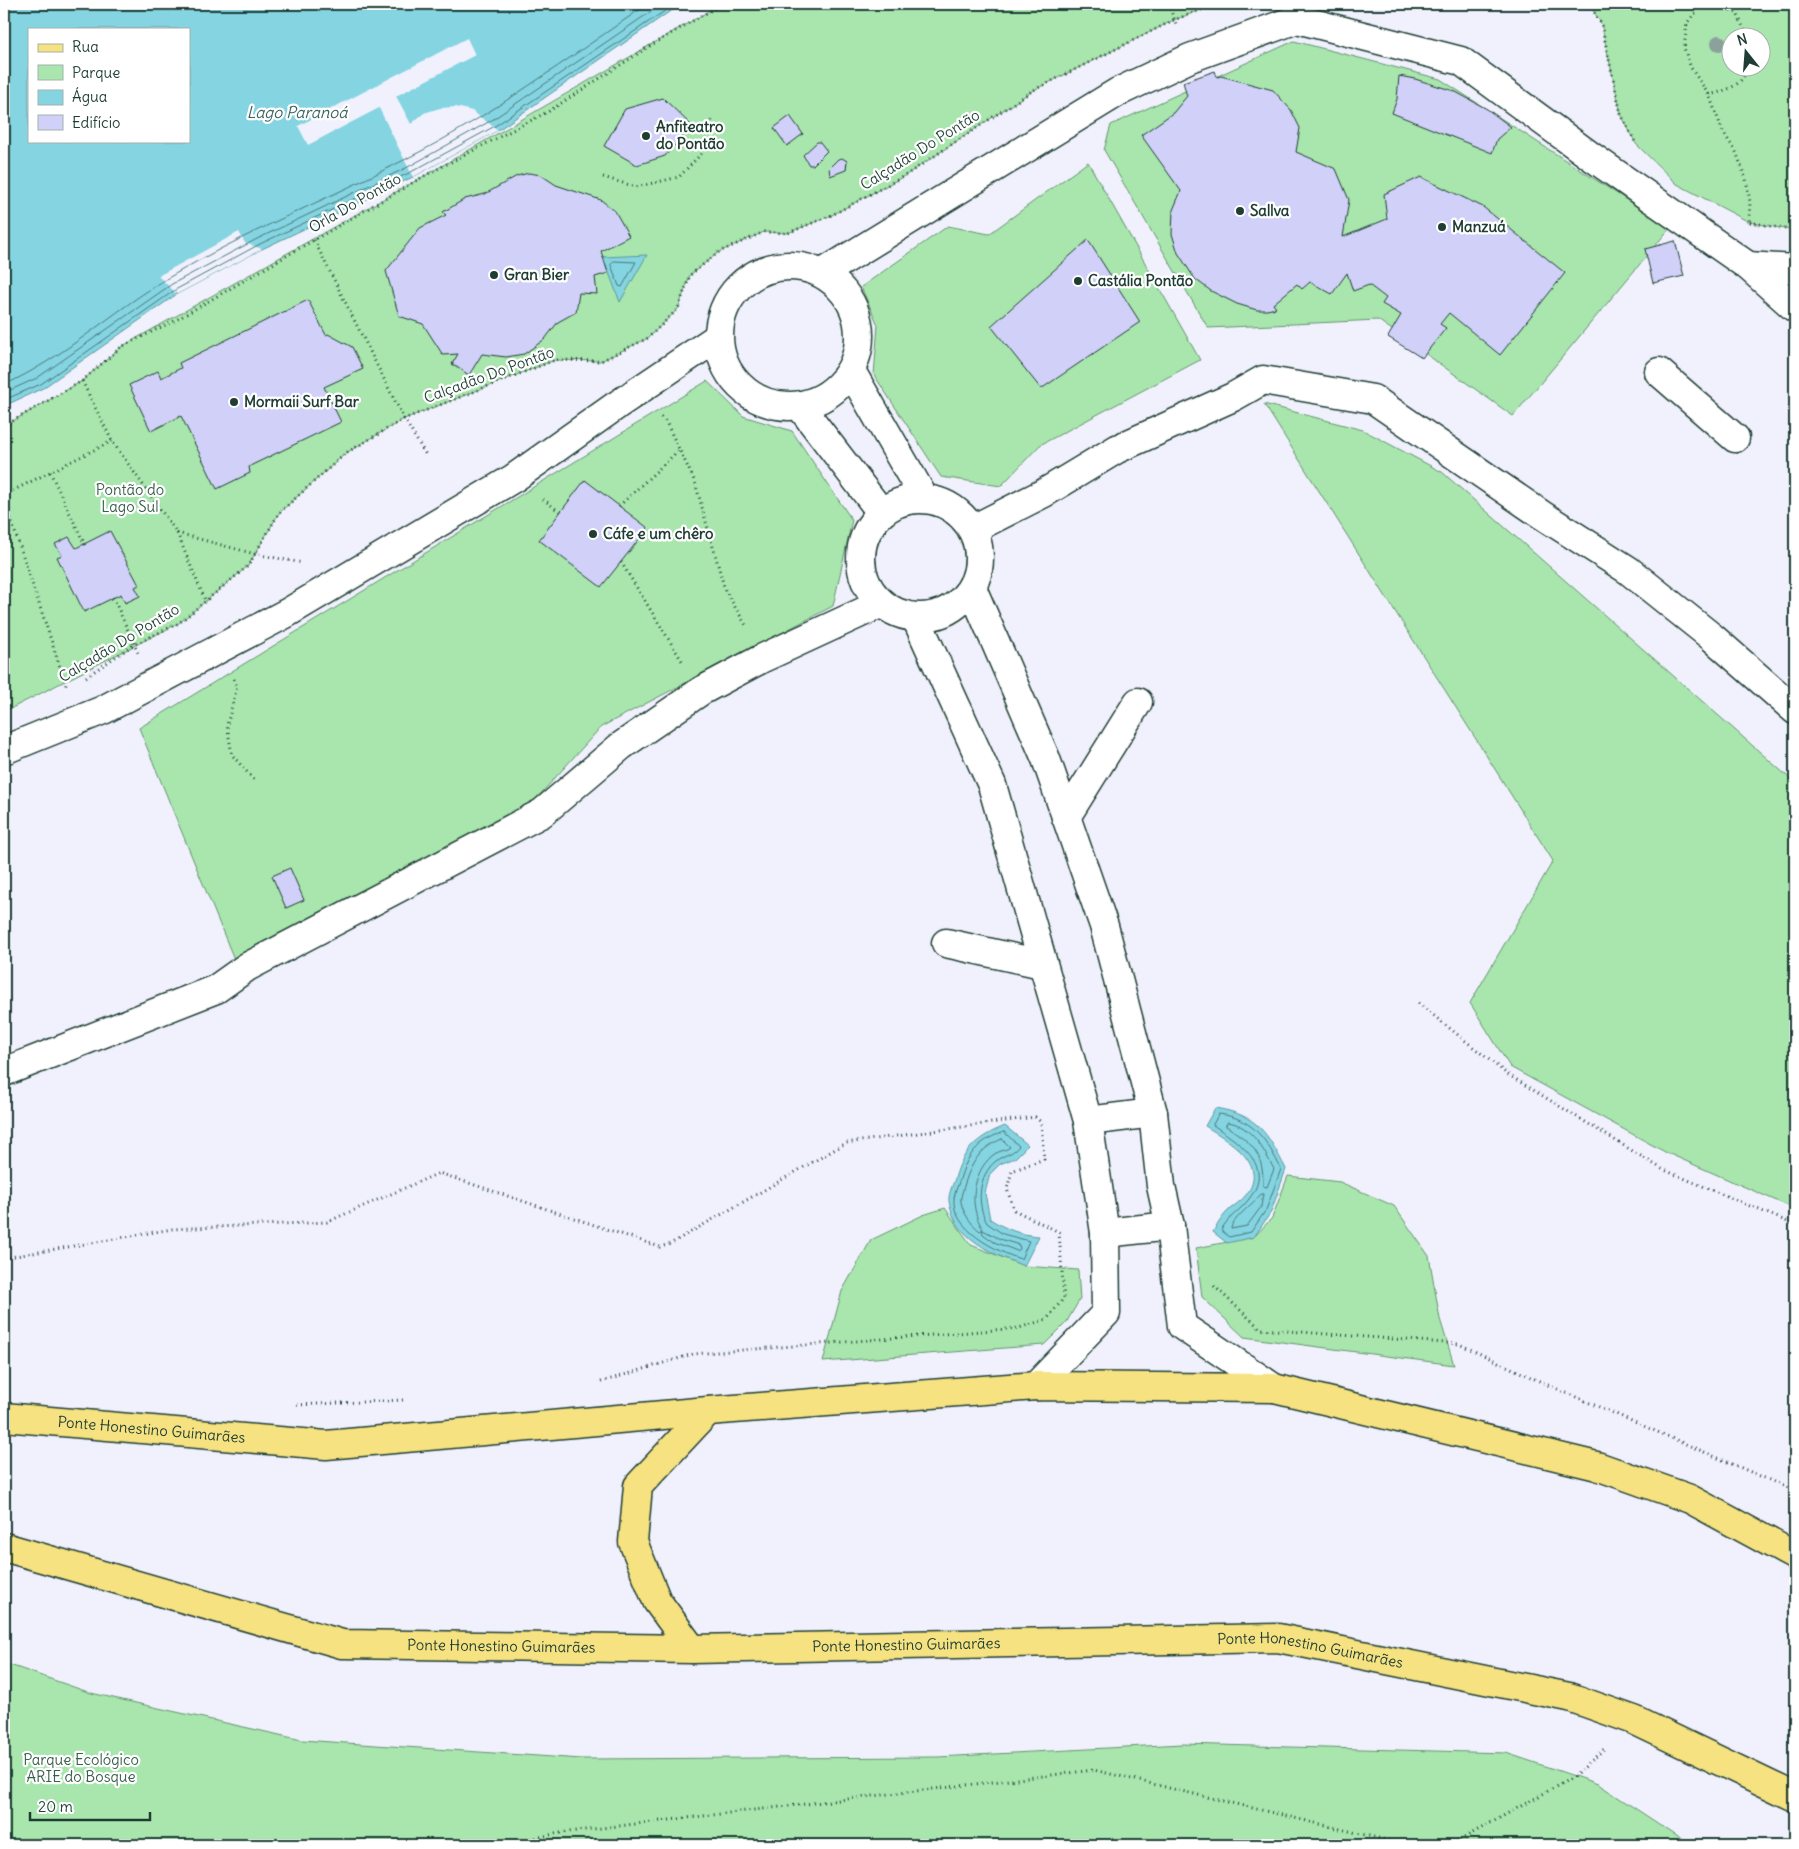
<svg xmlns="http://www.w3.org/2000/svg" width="1799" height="1849" viewBox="0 0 1799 1849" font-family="Delius,sans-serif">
<rect width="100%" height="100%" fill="#f1f1fd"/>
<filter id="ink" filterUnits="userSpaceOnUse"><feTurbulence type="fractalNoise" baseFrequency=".02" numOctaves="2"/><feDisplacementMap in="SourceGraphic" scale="10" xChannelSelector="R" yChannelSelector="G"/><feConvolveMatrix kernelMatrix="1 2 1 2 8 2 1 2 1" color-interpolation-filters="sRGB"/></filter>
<g filter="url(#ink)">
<g fill="#a8e6ad" stroke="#649270" fill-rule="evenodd">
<polygon points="721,4 1217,4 1174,20 1032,91 906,175 832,215 788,233 764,232 719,252 690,275 678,309 648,338 601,361 555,360 404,419 346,453 279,513 248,566 179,623 4,712 4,426 82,381 121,347 426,175"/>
<path d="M1589,4H1795V231L1749,222L1677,184L1636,144L1621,114L1601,23ZM1732,38H1762V68H1732Z"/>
<polygon points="1294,41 1440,79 1670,228 1513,416 1378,320 1208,328 1104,150 1111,125"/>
<polygon points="1088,162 1200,360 1040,445 1001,486 941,477 874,375 878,325 861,287 948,226 989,234"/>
<polygon points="707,381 743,416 792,431 852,520 833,606 601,727 536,799 236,964 139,728"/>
<polygon points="1264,404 1363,430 1442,472 1795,783 1795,1209 1665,1152 1510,1067 1470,1003 1553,861"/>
<polygon points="1288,1176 1340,1182 1394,1206 1429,1256 1440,1319 1454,1365 1244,1337 1202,1297 1196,1248 1254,1237 1272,1218"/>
<polygon points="945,1208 971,1245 1024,1266 1078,1270 1080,1299 1066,1323 1044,1345 823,1362 842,1291 871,1240 923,1215"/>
<polygon points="4,1663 91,1693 302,1740 582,1759 938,1757 1182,1744 1506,1753 1598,1784 1691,1845 4,1845"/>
</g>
<g fill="#85d4e1" stroke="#5c989c" fill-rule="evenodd">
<path d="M4,4H686L669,12L498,130L413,177L262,249L177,294L43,388L4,406ZM29,29H189V141H29Z"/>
<polygon points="647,255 620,302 603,257"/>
<path d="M1215,1108C1259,1115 1267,1133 1286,1169L1271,1212L1254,1237L1227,1243L1213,1232C1217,1226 1221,1218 1226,1213C1232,1206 1241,1202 1246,1195C1270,1164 1228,1140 1205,1126Z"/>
<path d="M1005,1126L1028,1145L1015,1158L1000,1164L990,1174L985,1193L990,1219C1006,1229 1020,1235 1039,1236L1024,1266C994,1254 954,1239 949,1201C948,1193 954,1183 956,1175C964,1148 980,1136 1005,1126Z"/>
</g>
<g fill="#f1f1fd">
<polygon points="467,38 475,55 396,96 411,124 424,113 440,108 456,107 472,111 498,130 413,177 379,108 308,145 298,126"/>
<polygon points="239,232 245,243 262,249 177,294 158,276"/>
</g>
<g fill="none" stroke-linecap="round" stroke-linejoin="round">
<g stroke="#487979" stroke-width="1">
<polygon points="614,261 636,262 622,287 619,286 611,265"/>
<path d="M4,385C64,358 111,312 168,278C243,233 326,200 404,160C490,117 568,58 648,4"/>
<polyline points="4,393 37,378 172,284 257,239 408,167 492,120 662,4"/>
<polyline points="4,400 41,384 175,290 260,244 411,172 495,126 675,4"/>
<path d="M1219,1114C1253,1118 1267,1140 1281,1169L1266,1210L1251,1232L1229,1237L1221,1230C1229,1216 1240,1211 1249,1199C1276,1165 1238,1142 1213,1125Z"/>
<path d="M1228,1122C1252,1125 1264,1151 1274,1169L1267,1187L1263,1186C1264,1154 1253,1143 1226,1126Z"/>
<path d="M1004,1132L1019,1146C1012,1155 1004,1154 996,1161C978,1175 976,1204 987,1223L1003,1234L1029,1241L1021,1259C997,1252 951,1229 954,1198C955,1191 959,1183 961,1176C968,1153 981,1139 1004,1132Z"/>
<path d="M1002,1139L1010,1147C1005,1151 997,1151 992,1156C972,1173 968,1207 983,1229L980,1231C971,1224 963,1213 961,1202C960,1197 963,1191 964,1186C971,1164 979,1148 1002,1139Z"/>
<path d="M1263,1194L1261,1207L1247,1226L1231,1229C1231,1220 1253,1204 1260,1195Z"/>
<polygon points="983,1230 1000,1239 1019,1245 1020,1249 1017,1251 994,1242 983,1234"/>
</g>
</g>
<g fill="#d0d0f9" stroke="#1f3d34">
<polygon points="1215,71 1217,77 1221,76 1273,90 1291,110 1300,128 1296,152 1336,169 1349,200 1343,237 1387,219 1384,194 1421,177 1483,207 1565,273 1500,355 1449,313 1440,324 1446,328 1422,358 1388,337 1401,315 1382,304 1386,298 1369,285 1353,291 1347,273 1332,294 1310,282 1302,289 1297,284 1273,304 1276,308 1267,310 1257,310 1237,304 1211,291 1195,279 1178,253 1172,234 1173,210 1181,191 1141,135 1173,113 1187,96 1183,82"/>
<polygon points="1399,76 1415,79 1454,91 1487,109 1511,127 1497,139 1492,153 1392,113 1397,99"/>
<polygon points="663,98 692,126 665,156 637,165 604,146 625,109"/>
<polygon points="790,116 803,134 787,146 774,128"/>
<polygon points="817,142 820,142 827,151 813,165 809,165 803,155"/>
<polygon points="842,158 847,161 846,170 830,176 829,168 838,159"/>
<polygon points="529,173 541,175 556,185 601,200 615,211 629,236 601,251 608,273 595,277 597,294 579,293 576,312 558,322 545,339 524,354 506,357 482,354 469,375 452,364 458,354 443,355 423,324 399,316 386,271 420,228 446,215 443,212 465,199 485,194 517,176"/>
<polygon points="1088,240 1140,322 1041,389 991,326"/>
<polygon points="1675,241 1684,276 1653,283 1645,249"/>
<polygon points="308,300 326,335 328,334 352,347 363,369 324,387 341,422 252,465 249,467 250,473 217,489 181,416 151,431 129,385 158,371 161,378 181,368 179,363"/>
<polygon points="585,480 648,528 601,587 539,540"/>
<polygon points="110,531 139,585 135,587 140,596 125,603 121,594 84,612 57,557 62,555 55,544 69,537 76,548"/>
<polygon points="290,868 304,900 286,908 272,876"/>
</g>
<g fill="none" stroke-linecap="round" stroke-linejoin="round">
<defs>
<g id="minor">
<polyline points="1748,266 1795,269"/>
<circle cx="789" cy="336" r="70"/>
<polyline points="823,273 1118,92 1190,58 1297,19 1461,61 1592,157 1748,266 1795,308"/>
<polyline points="851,371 924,498"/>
<polyline points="1659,372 1735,438"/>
<polyline points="800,406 881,512"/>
<circle cx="920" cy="558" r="59"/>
<polyline points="973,529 1044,493 1117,449 1233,397 1263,380 1373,399 1542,515 1628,570 1713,638 1795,710"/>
<polyline points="972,588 1046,759 1104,926 1153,1113 1161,1186 1170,1226 1182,1326 1274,1388"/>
<polyline points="916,618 992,785 1088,1121 1105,1233 1106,1313 1036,1386"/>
<polyline points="4,750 103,710 287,613 514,478 617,405 718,337"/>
<polyline points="1066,817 1138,702"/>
<polyline points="946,943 1042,964"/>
<polyline points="4,1072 216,989 247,967 542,813 621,746 701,691 763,658 880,604"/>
<polyline points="1088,1121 1153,1113"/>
<polyline points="1105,1233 1170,1226"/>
</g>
<g id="major">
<path id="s1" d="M4,1417L326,1445L708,1411L1036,1386L1274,1388L1597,1466L1690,1499L1795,1556"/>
<path id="s2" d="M4,1547L342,1644L692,1649L1278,1638L1569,1697L1634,1720L1795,1797"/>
<polyline points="692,1649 657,1601 633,1542 638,1486 708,1411"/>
</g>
</defs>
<use href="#minor" stroke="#1f3d34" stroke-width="31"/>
<use href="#major" stroke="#1f3d34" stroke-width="31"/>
<g stroke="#1f3d34" stroke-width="3" stroke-dasharray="1 4" stroke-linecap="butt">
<polyline points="1168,4 1177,26"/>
<polyline points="1589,4 1601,23 1621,114 1636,144"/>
<polyline points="1699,4 1698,10 1687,23 1684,48 1691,68 1709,95 1723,132 1736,152 1746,179 1750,202 1749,223"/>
<polyline points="1718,4 1719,7 1737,13 1748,38"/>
<path d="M1709,95C1725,91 1743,86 1747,68"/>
<polyline points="603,177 636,187 679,177 701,154 713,117"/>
<polyline points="1750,222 1795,231"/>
<polyline points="314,240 404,419 426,455"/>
<polyline points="82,381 112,441 177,533 205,600"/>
<polyline points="661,417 666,422 695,482 725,590 747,627"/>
<polyline points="4,426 82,381 121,347 176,320 426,175 549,111 653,44 722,4"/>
<polyline points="50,472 85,545"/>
<polyline points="4,495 112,441"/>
<polyline points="4,499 67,688"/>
<polyline points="543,499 560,512"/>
<polyline points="619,506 678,451"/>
<polyline points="177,533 255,554 303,563"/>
<polyline points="621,562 682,661"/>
<polyline points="113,597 138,653"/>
<polyline points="86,677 133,645 179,623 248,566 279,513 346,453 404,419 555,360 601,361 648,338 678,309 690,275 719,252 764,232 788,233 832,215 906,175 1032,91 1174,20 1217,4"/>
<polyline points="234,679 237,687 227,725 232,755 254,780"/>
<polyline points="1418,1003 1507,1074 1662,1169 1795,1225"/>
<polyline points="4,1258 172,1229 327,1222 439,1173 660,1247 670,1244 846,1143 1035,1117 1041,1122 1044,1159 1012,1171 1007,1189 1014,1210 1059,1232 1064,1298 1047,1319 1019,1328 693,1354 598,1383"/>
<polyline points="1214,1286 1261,1329 1459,1344 1548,1385 1795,1491"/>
<polyline points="297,1405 403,1400"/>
<polyline points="501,1845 559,1833 1094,1770 1407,1845"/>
<polyline points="1451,1845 1575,1776 1606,1747"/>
</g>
<use href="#minor" stroke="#fff" stroke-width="28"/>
<use href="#major" stroke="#f6e281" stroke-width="28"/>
</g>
<circle fill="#8ca19c" cx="1719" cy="43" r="8"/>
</g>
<g fill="#1f3d34" stroke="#fff" stroke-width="2">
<circle cx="646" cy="136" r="5"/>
<circle cx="1240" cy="211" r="5"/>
<circle cx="1442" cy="227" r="5"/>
<circle cx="494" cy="275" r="5"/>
<circle cx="1078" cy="281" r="5"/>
<circle cx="234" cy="402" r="5"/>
<circle cx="593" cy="534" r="5"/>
</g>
<g text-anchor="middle" stroke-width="4.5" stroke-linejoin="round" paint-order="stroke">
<g font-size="15" font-weight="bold" fill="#1f3d34" stroke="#fff" text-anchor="start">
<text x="656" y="132">Anfiteatro<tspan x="656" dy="17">do Pontão</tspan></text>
<text x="1250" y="216">Sallva</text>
<text x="1452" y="232">Manzuá</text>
<text x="504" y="280">Gran Bier</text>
<text x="1088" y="286">Castália Pontão</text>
<text x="244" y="407">Mormaii Surf Bar</text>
<text x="603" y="539">Cáfe e um chêro</text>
</g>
<g font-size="15" fill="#1f3d34" stroke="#fff">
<text transform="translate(920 150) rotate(-32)" y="5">Calçadão Do Pontão</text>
<text transform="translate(355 203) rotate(-30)" y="5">Orla Do Pontão</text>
<text transform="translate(489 375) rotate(-20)" y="5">Calçadão Do Pontão</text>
<text transform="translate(119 643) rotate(-31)" y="5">Calçadão Do Pontão</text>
<text dy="5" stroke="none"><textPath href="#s1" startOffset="148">Ponte Honestino Guimarães</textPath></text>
<text dy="5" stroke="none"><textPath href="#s2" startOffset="916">Ponte Honestino Guimarães</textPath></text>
<text dy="5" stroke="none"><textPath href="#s2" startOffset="511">Ponte Honestino Guimarães</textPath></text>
<text dy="5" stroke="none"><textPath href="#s2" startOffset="1321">Ponte Honestino Guimarães</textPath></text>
</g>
<g font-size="15" fill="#3a5f4c" stroke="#fff">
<text x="130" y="495">Pontão do<tspan x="130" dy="17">Lago Sul</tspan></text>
<text x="81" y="1765">Parque Ecológico<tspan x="81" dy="17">ARIE do Bosque</tspan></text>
</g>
<g font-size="16" font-style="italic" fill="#38635f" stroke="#fff">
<text x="297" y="118">Lago Paranoá</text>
</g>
</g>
<rect width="1799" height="1849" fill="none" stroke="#fff" stroke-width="20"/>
<rect x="10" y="10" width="1779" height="1829" fill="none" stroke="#1f3d34" stroke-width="2" filter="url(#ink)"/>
<rect x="28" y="28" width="162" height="115" fill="#ffffff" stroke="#a5b1ae"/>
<rect x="38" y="44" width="25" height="8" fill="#f6e281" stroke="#a5b1ae"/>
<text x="72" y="52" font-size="15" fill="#1f3d34">Rua</text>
<rect x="38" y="65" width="25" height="15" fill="#a8e6ad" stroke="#a5b1ae"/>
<text x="72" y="78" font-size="15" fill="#1f3d34">Parque</text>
<rect x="38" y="90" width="25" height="15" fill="#85d4e1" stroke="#a5b1ae"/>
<text x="72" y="102" font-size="15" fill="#1f3d34">Água</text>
<rect x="38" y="115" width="25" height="15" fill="#d0d0f9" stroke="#a5b1ae"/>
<text x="72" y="128" font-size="15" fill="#1f3d34">Edifício</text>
<g transform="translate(1746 52) rotate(343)"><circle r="24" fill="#ffffff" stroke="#a5b1ae"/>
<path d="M0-4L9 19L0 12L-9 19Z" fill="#1f3d34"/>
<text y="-8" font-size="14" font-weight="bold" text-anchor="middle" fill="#1f3d34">N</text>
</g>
<path d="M30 1812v8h120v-8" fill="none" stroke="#1f3d34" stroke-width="2.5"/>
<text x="38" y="1812" font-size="15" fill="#1f3d34" stroke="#ffffff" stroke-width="4" paint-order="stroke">20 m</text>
</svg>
